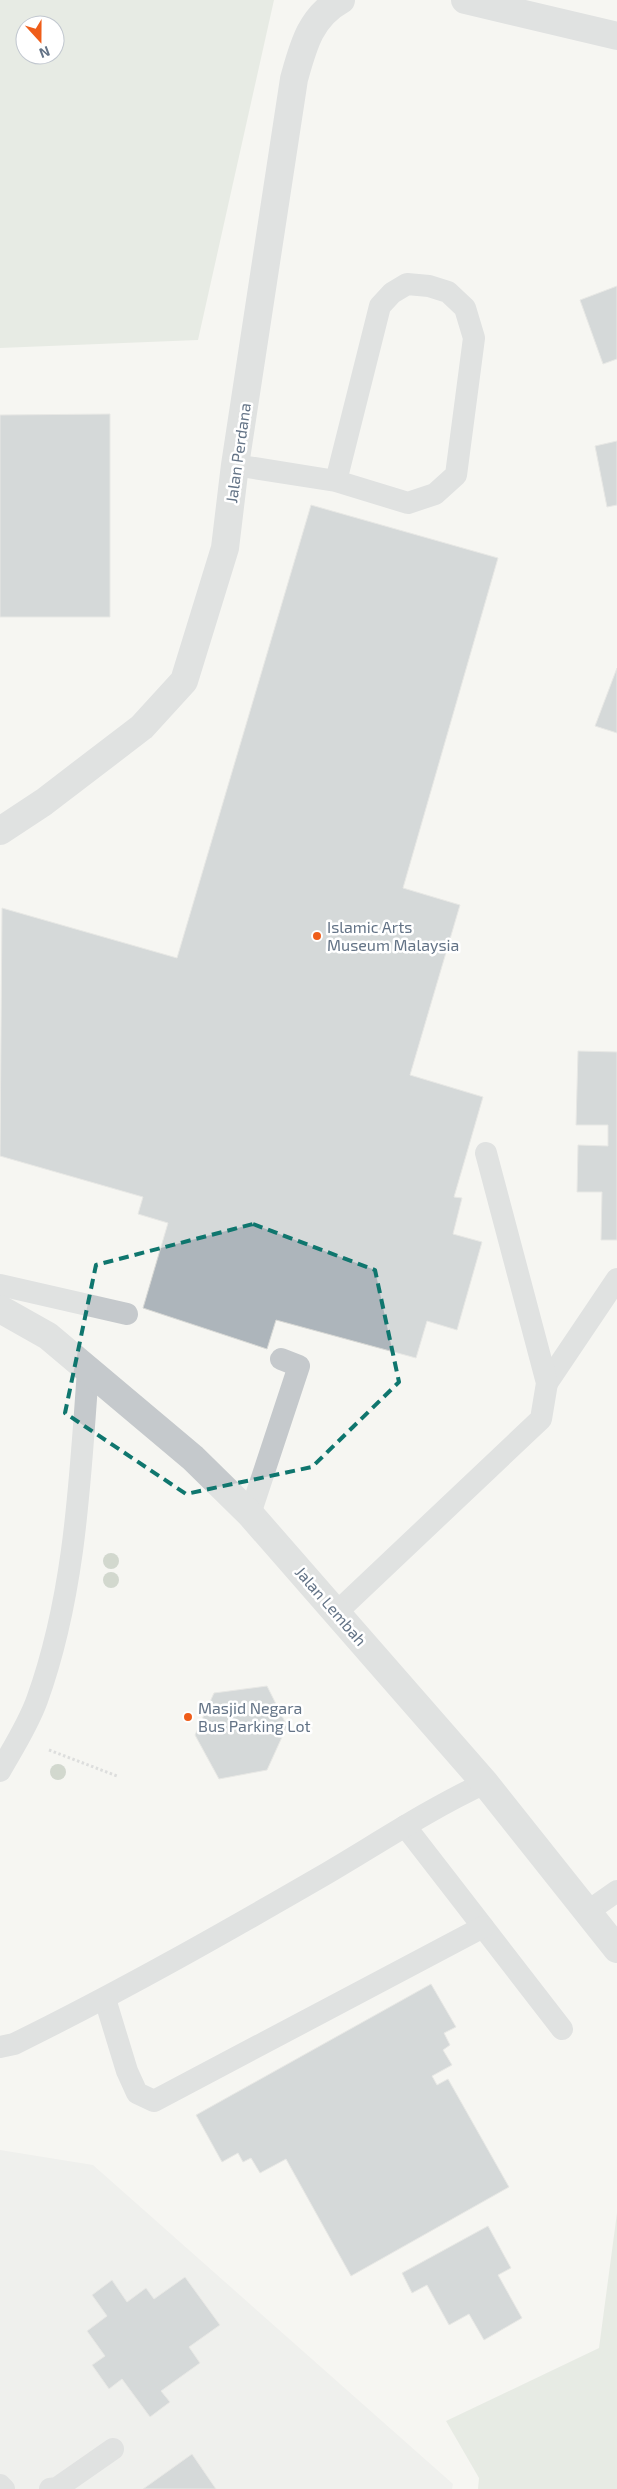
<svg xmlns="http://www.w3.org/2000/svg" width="617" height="2489" viewBox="0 0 617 2489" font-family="'Exo 2',sans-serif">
<rect width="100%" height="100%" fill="#f6f6f2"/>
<polygon fill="#e7e8e6" points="0,2150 93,2165 453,2484 452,2489 0,2489"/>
<g fill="#d6ded3" fill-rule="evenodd">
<path d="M0,0H274L198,340L0,348ZM25,25H55V55H25Z"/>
<polygon points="617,2213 617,2489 478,2489 479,2478 446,2421 599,2348"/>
</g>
<g fill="#adb5bb" stroke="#d7d8d5">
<polygon points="617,286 617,359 603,364 580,300"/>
<polygon points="110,414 110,617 0,617 0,415"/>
<polygon points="617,441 617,505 607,507 595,446"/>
<polygon points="311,505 498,558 403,888 460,905 410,1075 483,1097 454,1197 462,1198 453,1234 482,1242 457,1330 427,1321 416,1358 276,1320 267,1349 143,1308 168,1223 138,1214 143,1197 0,1156 2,908 177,958"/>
<polygon points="617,668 617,733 595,726"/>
<polygon points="578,1051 617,1052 617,1240 601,1240 602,1192 577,1192 578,1145 608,1146 608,1125 576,1125"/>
<polygon points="267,1686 287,1726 267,1770 219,1779 195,1735 214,1693"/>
<polygon points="431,1984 456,2027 444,2033 450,2045 443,2050 452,2065 432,2076 437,2085 448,2079 509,2187 351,2276 286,2159 260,2173 251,2158 243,2162 238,2153 222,2162 196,2115"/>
<polygon points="488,2226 511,2268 498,2275 522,2318 484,2340 469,2314 449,2325 427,2285 412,2293 402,2273"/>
<polygon points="185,2277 220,2325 189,2347 200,2363 161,2391 170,2402 150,2417 122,2379 109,2389 92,2365 105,2356 87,2331 107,2316 92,2295 112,2280 127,2302 146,2288 154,2299"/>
<polygon points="192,2454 216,2489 143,2489"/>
</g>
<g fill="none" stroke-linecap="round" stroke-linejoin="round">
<polyline stroke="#bfc0c3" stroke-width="3" stroke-dasharray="2.5 2.5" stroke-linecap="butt" points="49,1750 117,1776"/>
<g stroke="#c5c9cc" stroke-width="22">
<polyline points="235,465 336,481 408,503 435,494 456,475 474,338 465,308 448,292 429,286 407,284 392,293 380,306 336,481"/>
<polyline points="0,1285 127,1314"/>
<polyline points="547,1383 617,1279"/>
<polyline points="250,1514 299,1366 281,1359"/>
<polyline points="337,1612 541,1419 547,1383 486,1153"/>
<path d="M0,1771C13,1748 28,1725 37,1700C75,1595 80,1481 88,1370"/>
<polyline points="405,1826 562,2029"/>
<polyline points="587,1912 617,1891"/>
<polyline points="105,1999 127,2071 137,2093 154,2101 483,1927"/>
<path d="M0,2047L14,2044C120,1992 222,1934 324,1875C377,1844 429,1809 485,1783"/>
<polyline points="0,2485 4,2489"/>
<polyline points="50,2489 57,2488 113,2449"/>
</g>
<g stroke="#c5c9cc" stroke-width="28">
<polyline points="465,0 617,36"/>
<path d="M0,831L44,802L142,727L184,681L225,548L235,465L294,79C303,47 310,17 341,0"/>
<polyline points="0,1309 48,1336 193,1458 250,1514 485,1783 617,1949"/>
</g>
</g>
<g fill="#a6b3a3">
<circle cx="111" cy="1561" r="8"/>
<circle cx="111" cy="1580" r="8"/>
<circle cx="58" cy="1772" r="8"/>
</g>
<path d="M0 0H617V2489H0ZM253,1224L375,1270L399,1382L312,1467L186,1494L65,1413L96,1265Z" fill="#f6f6f2" fill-opacity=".55" fill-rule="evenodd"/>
<path fill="none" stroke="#0f766e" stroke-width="4" stroke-dasharray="10 6" stroke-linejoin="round" d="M253,1224L375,1270L399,1382L312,1467L186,1494L65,1413L96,1265Z"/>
<g fill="#ef5d19" stroke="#fff" stroke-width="2">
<circle cx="317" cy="936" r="5"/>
<circle cx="188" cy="1717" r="5"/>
</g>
<g text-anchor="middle" stroke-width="5" stroke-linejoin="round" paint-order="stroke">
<g font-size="16" fill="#637386" stroke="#fff">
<text transform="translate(238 453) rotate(-82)" y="6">Jalan Perdana</text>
<text transform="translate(331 1606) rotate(49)" y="6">Jalan Lembah</text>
</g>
<g font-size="16" fill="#637386" stroke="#fff" text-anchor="start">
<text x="327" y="933">Islamic Arts<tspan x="327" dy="18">Museum Malaysia</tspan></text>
<text x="198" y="1714">Masjid Negara<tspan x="198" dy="18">Bus Parking Lot</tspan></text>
</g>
</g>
<g transform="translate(40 40) rotate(159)"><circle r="24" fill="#ffffff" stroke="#c1c7cf"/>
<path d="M0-4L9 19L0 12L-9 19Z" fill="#ef5d19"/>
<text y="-8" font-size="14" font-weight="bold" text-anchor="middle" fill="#637386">N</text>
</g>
</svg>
